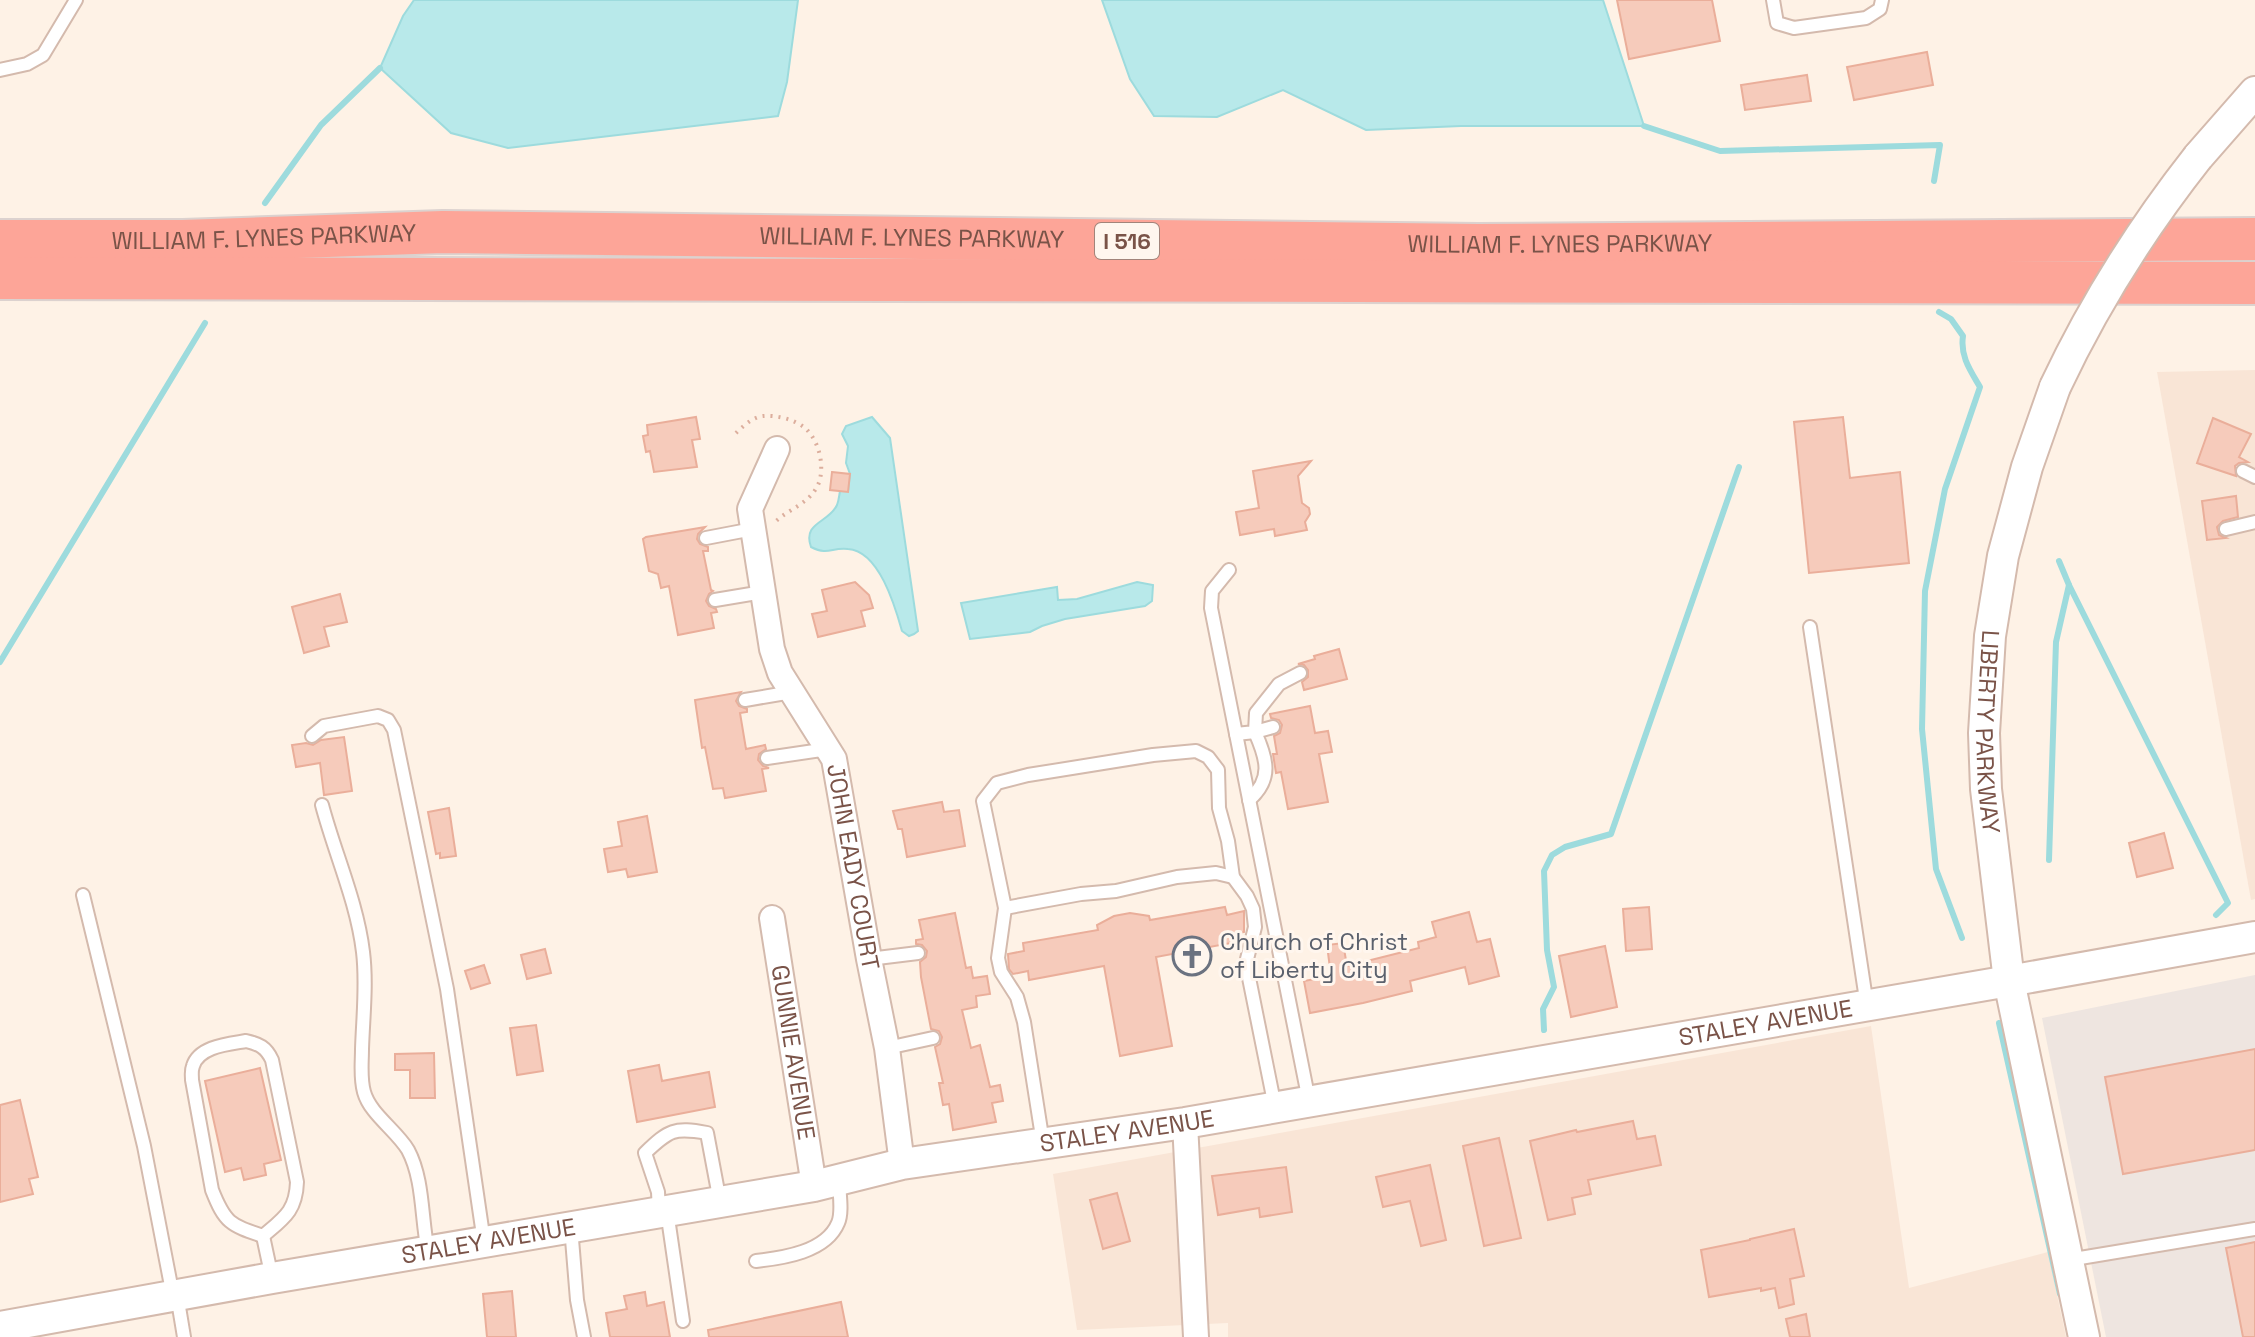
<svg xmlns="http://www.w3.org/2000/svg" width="2255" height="1337" viewBox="0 0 2255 1337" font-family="'Space Grotesk',sans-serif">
<rect width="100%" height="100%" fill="#fef2e6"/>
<g fill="#f9e5d6">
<polygon points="2255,370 2255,899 2251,900 2157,372"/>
<polygon points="1871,1026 1909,1288 2048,1252 2066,1337 1228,1337 1228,1323 1077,1330 1053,1174"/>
</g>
<polygon fill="#eee5e0" points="2255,975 2255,1337 2106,1337 2042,1018"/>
<g fill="#b8e9ea" stroke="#9ddbdd" stroke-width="2">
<polygon points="414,0 798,0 787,82 778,116 508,148 451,133 380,68 403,16"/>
<polygon points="1102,0 1603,0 1644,126 1461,126 1366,130 1283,90 1217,117 1154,116 1130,79"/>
<path d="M872,417L890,438L918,631L914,634L909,636L902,631C895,606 879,551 848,549C831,547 829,556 811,547C802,522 829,523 837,505C839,500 839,496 840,491H848L850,474L846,463L848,446L842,434L846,426Z"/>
<polygon points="1137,582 1153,585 1152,601 1145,606 1065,619 1042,626 1030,632 970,639 961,603 1057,587 1058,600 1077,599"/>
</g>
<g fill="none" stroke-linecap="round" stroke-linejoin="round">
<g stroke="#9ddbdd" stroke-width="6">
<polyline points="1644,126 1720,151 1940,145 1934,181"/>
<polyline points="265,203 321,125 380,68"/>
<path d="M1939,312L1951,319L1963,336C1960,356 1970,370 1980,387L1945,489L1925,591L1922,729L1936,869L1962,938"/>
<polyline points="2059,561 2069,585 2228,903 2216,915"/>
<polyline points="0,662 205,323"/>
<polyline points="2049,860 2056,642 2069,585"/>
<polyline points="1999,1023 2060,1294"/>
<polyline points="1544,1030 1543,1009 1554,987 1547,950 1544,871 1552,855 1565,847 1611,834 1739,467"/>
</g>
</g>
<g fill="#f6cbbb" stroke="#eaae9a" stroke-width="2">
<polygon points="1617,0 1712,0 1720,41 1629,59"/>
<polygon points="1927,52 1933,85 1854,100 1847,67"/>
<polygon points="1807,75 1811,101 1745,110 1741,85"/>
<polygon points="696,417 700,439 692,440 697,467 654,472 650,451 646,452 643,436 648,435 647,425"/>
<polygon points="1843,417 1850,478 1900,472 1909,563 1809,573 1794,422"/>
<polygon points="2213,418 2251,434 2239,457 2248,462 2239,463 2235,466 2236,476 2197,463"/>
<polygon points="1311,461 1298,476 1302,503 1309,508 1310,514 1305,522 1307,530 1275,536 1274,529 1240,535 1236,512 1259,508 1253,471"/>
<polygon points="832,472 850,474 848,492 830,490"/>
<polygon points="2236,496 2238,517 2223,521 2217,527 2219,535 2226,538 2207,540 2202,501"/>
<polygon points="705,527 698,534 697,539 700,544 708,547 708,551 703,551 711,590 713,591 709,594 706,601 709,606 716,609 717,612 711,613 714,628 678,635 669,586 661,588 658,574 649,571 643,539 646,537"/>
<polygon points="855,582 869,595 873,608 861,611 865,626 818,637 812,614 827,611 822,590"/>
<polygon points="340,594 347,622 324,627 329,646 304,653 292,607"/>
<polygon points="1339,649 1347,679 1304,690 1302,682 1308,677 1308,670 1304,665 1298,664 1315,659 1314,656"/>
<polygon points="741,692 736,701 739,706 747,709 747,712 740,713 746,749 765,745 766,749 759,754 758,760 763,766 769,768 762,769 766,791 725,798 723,788 713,789 705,747 702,748 695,700"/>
<polygon points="1310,706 1315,733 1328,731 1332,752 1319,754 1328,802 1288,809 1281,772 1276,773 1273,754 1277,754 1274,736 1280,733 1282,725 1279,720 1271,718 1270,714"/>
<polygon points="344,737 352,791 324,795 320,763 296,767 292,745 306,743 313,745 321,740"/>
<polygon points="942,802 944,812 959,810 965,846 907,857 902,829 898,829 893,811"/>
<polygon points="449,808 456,856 440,858 440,853 436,854 428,812"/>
<polygon points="647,816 657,872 628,877 626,869 608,872 604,849 622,846 618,822"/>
<polygon points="2164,833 2173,868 2137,877 2129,843"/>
<polygon points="1225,907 1227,915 1244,911 1244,932 1230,935 1231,943 1156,957 1172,1046 1120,1056 1104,966 1029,980 1028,971 1013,974 1009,969 1008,954 1024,951 1023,943 1098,930 1097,925 1114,916 1130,913 1149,916 1150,920"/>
<polygon points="1649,907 1652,949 1626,951 1623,909"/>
<polygon points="1469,912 1477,942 1490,939 1499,976 1469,984 1465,967 1410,981 1412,991 1363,1003 1310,1013 1304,981 1331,976 1327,945 1343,943 1347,966 1419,948 1418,942 1436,937 1432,922"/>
<polygon points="955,913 966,968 971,967 973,978 987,976 990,994 976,996 977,1007 962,1010 971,1048 980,1045 990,1087 1000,1085 1003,1101 992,1103 996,1122 953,1130 949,1104 943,1105 939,1083 943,1083 935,1047 940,1044 942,1037 939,1031 931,1029 921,977 920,962 926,957 927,951 922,945 916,944 916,940 923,939 919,920"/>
<polygon points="1605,946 1617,1007 1571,1017 1559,956"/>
<polygon points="545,949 551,973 527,979 521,955"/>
<polygon points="484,965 490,983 471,989 465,971"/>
<polygon points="536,1025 543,1071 517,1075 510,1028"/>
<polygon points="2255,1049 2255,1150 2123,1174 2105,1077"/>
<polygon points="434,1053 435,1098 410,1098 410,1070 395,1070 395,1054"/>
<polygon points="659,1065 662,1081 709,1072 715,1107 637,1122 628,1071"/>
<polygon points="260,1068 281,1160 264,1164 266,1175 244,1180 241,1168 225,1172 205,1081"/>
<polygon points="20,1100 38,1177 29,1179 33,1194 0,1202 0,1105"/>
<polygon points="1633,1121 1637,1139 1655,1136 1661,1165 1588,1180 1591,1194 1572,1198 1575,1214 1548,1220 1530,1141 1576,1130 1577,1132"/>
<polygon points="1499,1138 1521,1238 1484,1246 1463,1146"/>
<polygon points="1430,1165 1446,1240 1421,1246 1410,1201 1383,1207 1376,1177"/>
<polygon points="1286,1167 1292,1212 1260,1217 1259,1208 1218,1215 1212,1176"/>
<polygon points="1117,1193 1130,1241 1103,1249 1090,1200"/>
<polygon points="1794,1229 1804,1276 1790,1279 1794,1304 1779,1308 1775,1288 1761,1291 1761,1288 1709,1297 1701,1250 1750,1240 1750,1239"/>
<polygon points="2255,1242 2255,1337 2243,1337 2226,1248"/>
<polygon points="512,1291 516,1337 487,1337 483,1294"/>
<polygon points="645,1292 647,1306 664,1302 670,1337 610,1337 606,1313 627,1309 624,1296"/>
<polygon points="841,1302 848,1337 709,1337 708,1330"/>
<polygon points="1806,1314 1810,1337 1790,1337 1786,1319"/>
</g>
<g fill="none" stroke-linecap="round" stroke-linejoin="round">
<defs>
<g id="service">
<polyline points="1773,0 1777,23 1794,28 1866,18 1880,9 1882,0"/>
<polyline points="0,70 27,64 43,55 76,0"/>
<polyline points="2243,471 2255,477"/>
<polyline points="2226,529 2255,522"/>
<polyline points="706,538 753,529"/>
<polyline points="1229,570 1212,591 1211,608 1309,1101"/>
<polyline points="715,600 763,592"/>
<polyline points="1810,627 1867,1006"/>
<polyline points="745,700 792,692"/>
<polyline points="1236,734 1255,732 1256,713 1279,684 1300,673"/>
<polyline points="312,736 324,726 378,716 388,720 394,730 447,989 484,1242"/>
<polyline points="767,758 828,749"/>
<path d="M1249,800C1273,779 1267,759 1255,732L1273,727"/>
<path d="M322,805C335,854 357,902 363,952C367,984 363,1017 362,1049C362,1063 360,1078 364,1092C370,1114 396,1130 408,1150C424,1180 421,1219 428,1251"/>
<polyline points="83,895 144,1146 173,1296"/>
<polyline points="1005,908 1081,894 1116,891 1177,877 1216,873 1233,877"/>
<polyline points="869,959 918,953"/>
<path d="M246,1041C259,1044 266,1047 272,1060L297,1182C296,1211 284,1218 263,1236C230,1225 225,1223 212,1190L192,1080C192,1075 191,1071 193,1066C199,1046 229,1044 246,1041Z"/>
<polyline points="887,1048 933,1038"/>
<polyline points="1043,1143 1024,1022 1017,997 1001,972 998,958 1005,908 983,801 997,783 1028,775 1153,755 1196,751 1208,757 1218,770 1219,808 1228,841 1233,877 1247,896 1253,909 1255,927 1246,963 1275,1107"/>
<polyline points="667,1211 683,1321"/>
<path d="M659,1212L658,1192L645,1153C669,1130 674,1127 707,1133L720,1202"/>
<polyline points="571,1227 577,1300 584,1337"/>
<polyline points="263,1236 272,1278"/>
<polyline points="2068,1260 2255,1229"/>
<path d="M756,1261C783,1258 826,1252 838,1223C843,1212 839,1192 839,1180"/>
<polyline points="177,1295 184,1337"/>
</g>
<g id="minor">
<path id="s1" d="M777,449L750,509L772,649L780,673L834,759L869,959L887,1048L902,1164"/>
<path id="s2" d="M772,918L814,1186"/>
<polyline points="1185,1123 1196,1337"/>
</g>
<g id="tertiary">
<polyline points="2198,157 2255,92"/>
<path id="s3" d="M2055,387L2027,467L2003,556L1990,636L1984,733L1986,789L2009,981L2084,1337"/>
<path id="s4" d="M0,1327L272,1278L814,1186L902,1164L1185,1123L2009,981L2255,937"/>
</g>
<g id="motorway">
<path id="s5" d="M0,241H183L443,232L1478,245L2255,239"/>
<polyline points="0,278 2255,283"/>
</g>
</defs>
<use href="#service" stroke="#d4baad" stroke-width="16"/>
<use href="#minor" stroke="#d4baad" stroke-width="28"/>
<use href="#tertiary" stroke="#d4baad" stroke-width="34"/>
<use href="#motorway" stroke="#dcd2cf" stroke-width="46"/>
<path stroke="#dcae9d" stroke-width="4" stroke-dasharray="2 6" stroke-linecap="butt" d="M736,433C743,426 753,417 763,416C776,415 794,419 805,428C820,441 826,470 817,487C807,505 788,509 774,523"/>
<use href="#service" stroke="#fff" stroke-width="12"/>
<use href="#minor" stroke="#fff" stroke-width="24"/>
<use href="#tertiary" stroke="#fff" stroke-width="30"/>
<use href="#motorway" stroke="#fda598" stroke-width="42"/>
<defs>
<path id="tertiary-bridge" d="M2055,387C2094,304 2142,228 2198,157"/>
</defs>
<use href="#tertiary-bridge" stroke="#d4baad" stroke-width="34" stroke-linecap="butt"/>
<use href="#tertiary-bridge" stroke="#fff" stroke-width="30"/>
</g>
<defs>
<symbol id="church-ring" viewBox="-11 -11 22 22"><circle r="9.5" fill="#fff6ee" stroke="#6b7280" stroke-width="1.5"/><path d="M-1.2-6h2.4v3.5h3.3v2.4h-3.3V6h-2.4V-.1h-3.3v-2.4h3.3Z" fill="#6b7280"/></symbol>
</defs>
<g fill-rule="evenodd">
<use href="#church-ring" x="1170" y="934" width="44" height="44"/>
</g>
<g text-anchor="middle" stroke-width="6" stroke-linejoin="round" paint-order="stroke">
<rect fill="#fff6ee" stroke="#a2847a" stroke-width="2" x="1095" y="223" width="64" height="36" rx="6"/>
<g font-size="22" font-weight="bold" fill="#7a5348">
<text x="1127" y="249">I 516</text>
</g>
<g font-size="24" fill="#7a5348" stroke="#fff6ee">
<text dy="8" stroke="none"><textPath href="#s5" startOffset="264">WILLIAM F. LYNES PARKWAY</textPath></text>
<text dy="8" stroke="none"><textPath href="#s5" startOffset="912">WILLIAM F. LYNES PARKWAY</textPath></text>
<text dy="8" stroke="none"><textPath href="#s5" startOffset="1560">WILLIAM F. LYNES PARKWAY</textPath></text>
<text dy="8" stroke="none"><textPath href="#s3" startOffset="354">LIBERTY PARKWAY</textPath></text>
<text dy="8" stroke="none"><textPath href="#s1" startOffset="444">JOHN EADY COURT</textPath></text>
<text dy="8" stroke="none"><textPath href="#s4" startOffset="1792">STALEY AVENUE</textPath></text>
<text dy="8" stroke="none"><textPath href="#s2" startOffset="136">GUNNIE AVENUE</textPath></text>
<text dy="8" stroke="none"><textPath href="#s4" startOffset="1144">STALEY AVENUE</textPath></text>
<text dy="8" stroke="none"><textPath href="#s4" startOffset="496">STALEY AVENUE</textPath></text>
</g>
<g font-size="24" fill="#5b616d" stroke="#fff6ee" text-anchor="start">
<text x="1220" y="950">Church of Christ<tspan x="1220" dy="28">of Liberty City</tspan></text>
</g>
</g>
</svg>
